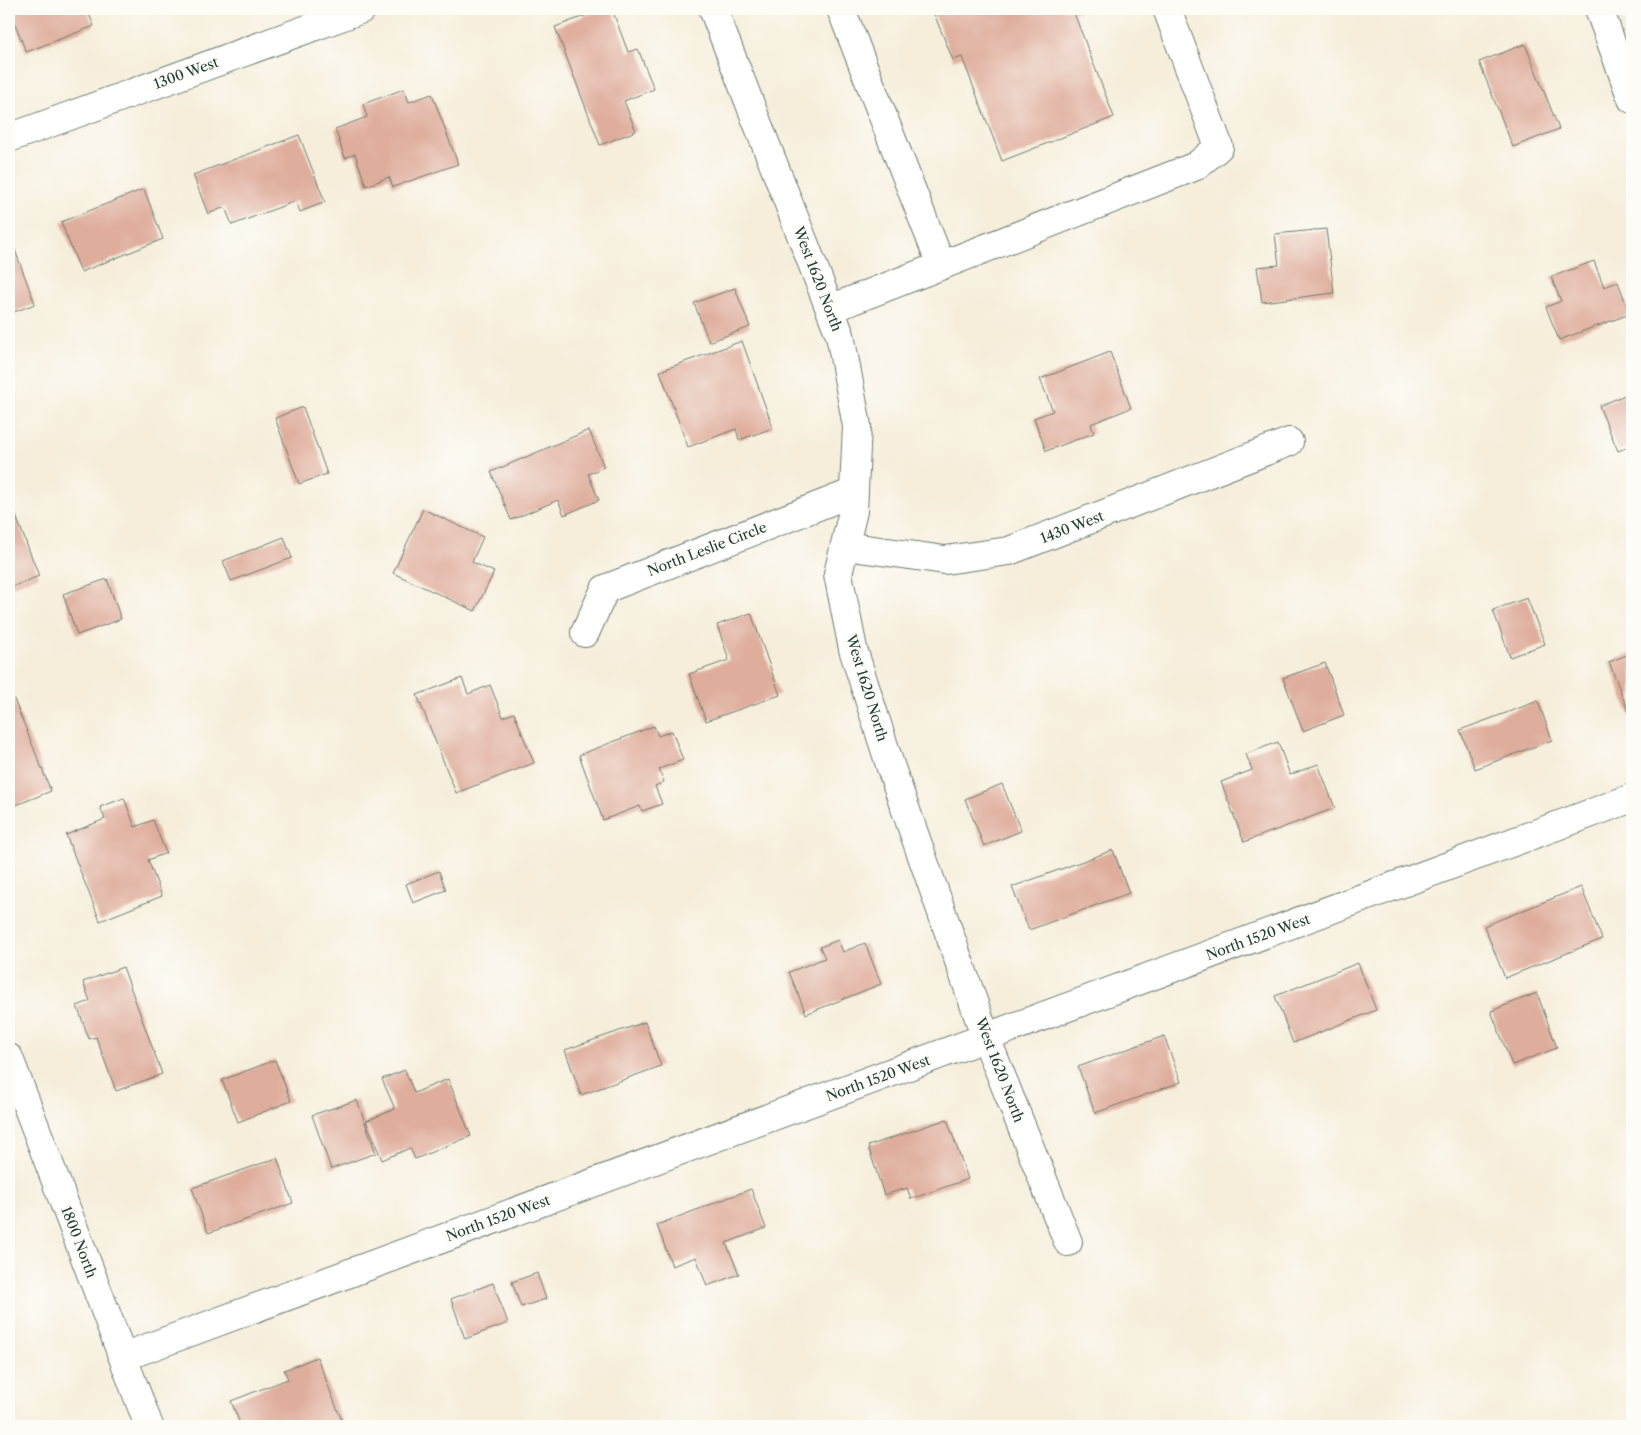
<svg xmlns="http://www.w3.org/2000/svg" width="1641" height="1435" viewBox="0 0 1641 1435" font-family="'Libre Caslon Text',serif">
<rect width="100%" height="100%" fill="#fdfcf7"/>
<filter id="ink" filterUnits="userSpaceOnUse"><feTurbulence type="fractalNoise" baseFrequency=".02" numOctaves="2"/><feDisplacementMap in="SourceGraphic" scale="10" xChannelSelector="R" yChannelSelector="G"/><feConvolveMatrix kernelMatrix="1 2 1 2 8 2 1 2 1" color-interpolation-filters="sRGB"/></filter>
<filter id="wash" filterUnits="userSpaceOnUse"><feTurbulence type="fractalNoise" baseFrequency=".0096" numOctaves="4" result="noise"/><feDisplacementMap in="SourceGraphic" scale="20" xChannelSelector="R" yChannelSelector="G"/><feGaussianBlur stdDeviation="1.12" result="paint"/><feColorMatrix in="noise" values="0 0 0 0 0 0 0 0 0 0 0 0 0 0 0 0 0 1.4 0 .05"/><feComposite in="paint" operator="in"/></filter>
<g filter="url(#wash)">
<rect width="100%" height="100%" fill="#f6eedb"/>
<g id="blocks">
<g fill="#dfad9c">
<polygon points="15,9 87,9 94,26 26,52 10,11"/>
<polygon points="603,9 612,9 628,52 638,49 654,89 624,101 636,131 600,145 555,27"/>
<polygon points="932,9 1085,9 1074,13 1114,117 1002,161 962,57 953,60"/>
<polygon points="1525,44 1559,129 1513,147 1479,62"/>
<polygon points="404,89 409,102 432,94 458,164 393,187 389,177 366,186 355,154 345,158 335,129 367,117 363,104"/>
<polygon points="299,135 325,202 300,212 296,201 232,225 225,207 208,214 193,175"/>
<polygon points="144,189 163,239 81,272 61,222"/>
<polygon points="1326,229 1334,293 1262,302 1257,267 1279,265 1275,234"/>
<polygon points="12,242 35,304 9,314 9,243"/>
<polygon points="1594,261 1604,287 1618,282 1630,314 1559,340 1546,307 1561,301 1551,277"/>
<polygon points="735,288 750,327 709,342 694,303"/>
<polygon points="742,341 773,428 739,440 736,429 688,447 660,371"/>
<polygon points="1110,352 1131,408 1091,424 1094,433 1046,451 1034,418 1053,411 1040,379"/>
<polygon points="1632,392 1632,450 1631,446 1618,451 1599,406"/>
<polygon points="303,407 327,474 299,484 275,418"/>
<polygon points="589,430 604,467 588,474 599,500 564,515 558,500 511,520 491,472"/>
<polygon points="9,498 39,576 9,588"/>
<polygon points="423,509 483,537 472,562 494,572 475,611 393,573"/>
<polygon points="284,537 292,558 231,581 223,561"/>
<polygon points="107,579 121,619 77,635 63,594"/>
<polygon points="1527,598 1545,644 1510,657 1493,610"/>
<polygon points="751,613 780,695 706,721 689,674 729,660 717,625"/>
<polygon points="1632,653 1632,712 1629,713 1609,662"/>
<polygon points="1325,663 1344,715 1303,731 1283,678"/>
<polygon points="462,678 468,694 490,685 503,717 514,713 534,763 456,793 417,695"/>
<polygon points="11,692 51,791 9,808 9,693"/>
<polygon points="1538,701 1552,740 1475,769 1460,730"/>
<polygon points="654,726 658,736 672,731 683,760 659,769 664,782 655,786 662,804 642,811 640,806 603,820 579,755"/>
<polygon points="1278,742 1290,775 1318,764 1335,808 1244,842 1221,782 1252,770 1246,754"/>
<polygon points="1002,784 1021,831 984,846 965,799"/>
<polygon points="124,798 135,827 153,820 166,853 148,860 162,896 100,921 66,835 105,819 100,807"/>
<polygon points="1113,850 1129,893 1029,930 1012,887"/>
<polygon points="439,871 446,890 413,903 406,884"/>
<polygon points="1581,887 1602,939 1505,978 1484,926"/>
<polygon points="838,940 843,952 865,943 881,984 806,1014 789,972 825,958 820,947"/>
<polygon points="1358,963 1376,1010 1293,1043 1275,996"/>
<polygon points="123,967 162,1074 116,1091 96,1037 89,1039 77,1006 90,1001 83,982"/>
<polygon points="1537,993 1557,1048 1512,1065 1491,1011"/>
<polygon points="645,1022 661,1066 581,1095 565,1050"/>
<polygon points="1164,1036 1181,1082 1095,1113 1078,1067"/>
<polygon points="275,1060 291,1101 238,1122 222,1080"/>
<polygon points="405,1070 414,1093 448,1079 471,1136 415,1159 410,1148 382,1160 366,1121 395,1109 382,1079"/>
<polygon points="357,1100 376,1153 331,1169 312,1115"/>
<polygon points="947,1119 968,1179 911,1199 907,1188 884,1195 868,1146"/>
<polygon points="277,1158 293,1203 208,1233 192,1188"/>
<polygon points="751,1189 766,1228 726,1243 739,1274 707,1286 696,1257 672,1266 657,1225"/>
<polygon points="537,1273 546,1299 521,1307 512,1282"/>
<polygon points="493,1283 508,1323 465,1339 451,1299"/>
<polygon points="317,1357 344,1426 241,1426 231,1401 288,1379 284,1370"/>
</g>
</g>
</g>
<g filter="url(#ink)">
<use href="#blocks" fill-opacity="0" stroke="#6a7b6e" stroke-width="1"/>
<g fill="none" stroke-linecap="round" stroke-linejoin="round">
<defs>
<g id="minor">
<polyline points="713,9 840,335 857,426 853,511 838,574 853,649 891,768 986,1038 1068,1242"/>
<polyline points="841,9 941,265"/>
<polyline points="1599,9 1632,99"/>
<polyline points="9,138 362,9"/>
<polyline points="830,309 1196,166 1219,147 1167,9"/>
<polyline points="845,546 945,560 1009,551 1289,442"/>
<polyline points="585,633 605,589 854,492"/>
<polyline points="9,1058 149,1426"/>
<polyline points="123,1357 1632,798"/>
</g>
</defs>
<use href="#minor" stroke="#6a7b6e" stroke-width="30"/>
<use href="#minor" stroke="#fff" stroke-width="28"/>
</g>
</g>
<g text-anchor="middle" stroke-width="5" stroke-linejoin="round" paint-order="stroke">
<g font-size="14" fill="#1f3d34" stroke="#fdfcf7">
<text transform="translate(186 73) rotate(-20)" y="5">1300 West</text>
<text transform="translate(818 279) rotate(69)" y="5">West 1620 North</text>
<text transform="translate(1072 527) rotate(-21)" y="5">1430 West</text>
<text transform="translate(707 549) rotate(-21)" y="5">North Leslie Circle</text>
<text transform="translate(867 688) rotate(73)" y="5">West 1620 North</text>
<text transform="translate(1258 937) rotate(-20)" y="5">North 1520 West</text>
<text transform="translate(1000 1070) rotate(69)" y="5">West 1620 North</text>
<text transform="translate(878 1078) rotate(-20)" y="5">North 1520 West</text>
<text transform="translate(498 1218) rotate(-20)" y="5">North 1520 West</text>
<text transform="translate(79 1242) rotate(69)" y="5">1800 North</text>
</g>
</g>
<rect width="1641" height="1435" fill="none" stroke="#fdfcf7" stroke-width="30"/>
</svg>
